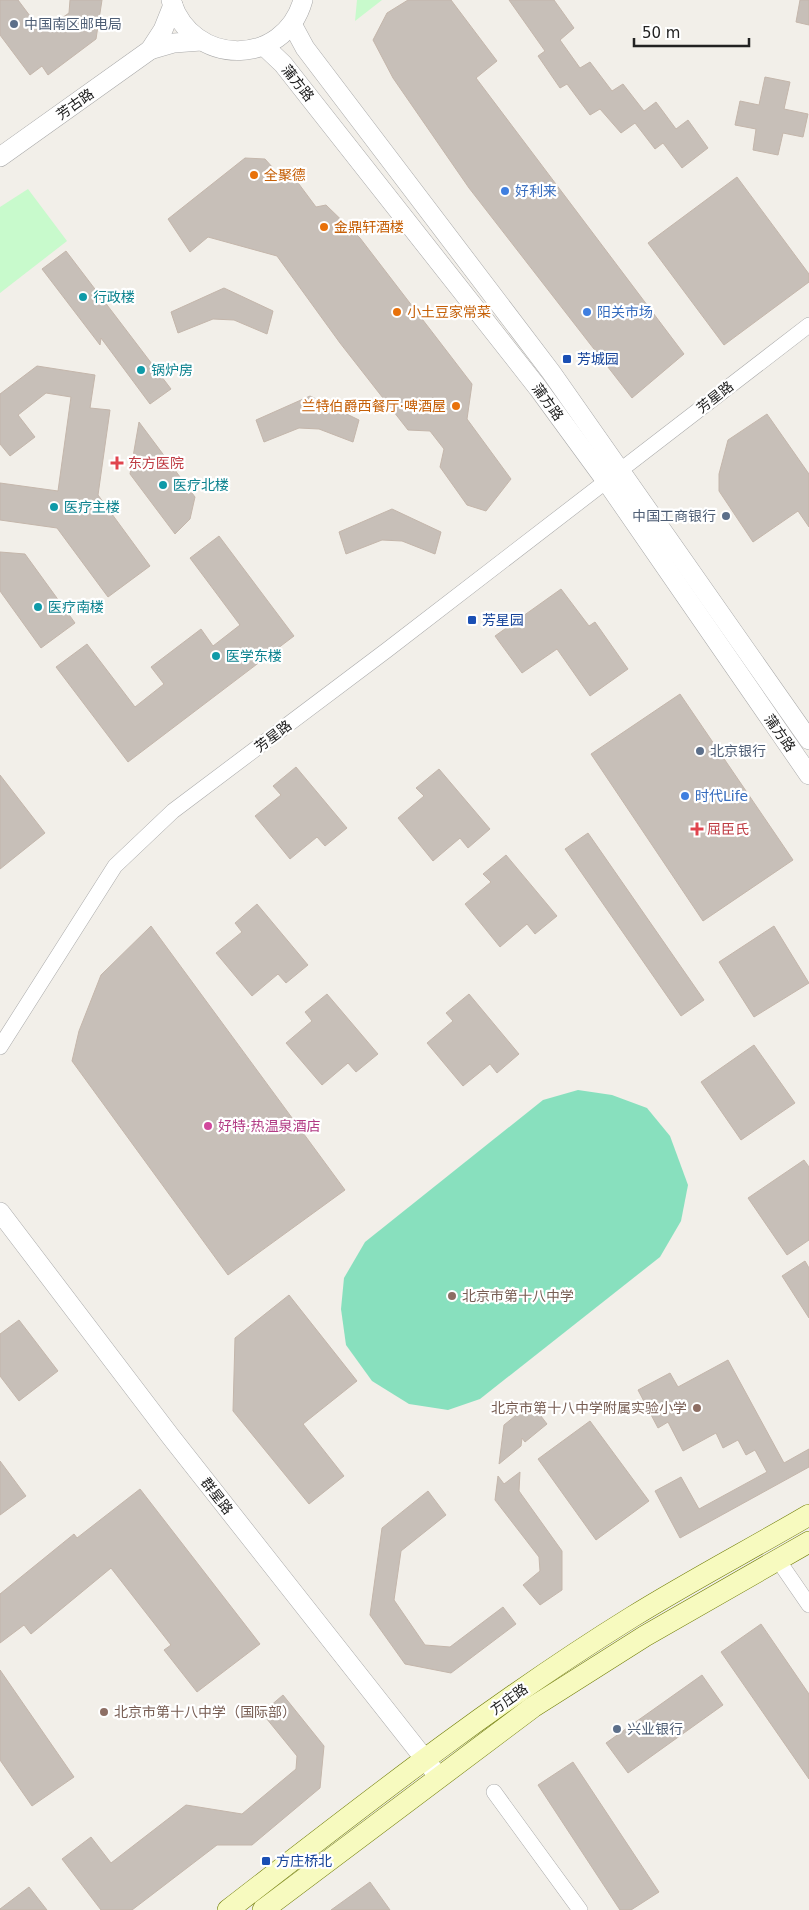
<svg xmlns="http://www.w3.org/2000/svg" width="809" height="1910" viewBox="0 0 809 1910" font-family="'DejaVu Sans','Noto Sans SC',sans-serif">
<rect width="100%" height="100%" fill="#f2efe9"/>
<g fill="#c8facc">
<polygon points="357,0 382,0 355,21"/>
<polygon points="28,189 67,241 0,293 0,207"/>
</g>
<polygon fill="#88e0be" points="578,1090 612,1095 647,1108 670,1136 688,1185 681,1221 660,1257 480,1399 448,1410 409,1404 372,1381 346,1345 341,1309 344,1278 365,1242 543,1100"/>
<g fill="#c7bfb8" stroke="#c4b6ab">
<polygon points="0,0 18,0 42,32 69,13 70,0 102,0 96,39 48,75 42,66 30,75 0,35"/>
<polygon points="408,0 451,0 497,61 476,78 684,354 632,398 469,188 393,78 373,40 387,13"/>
<polygon points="509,0 554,0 574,28 560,40 580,68 590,62 612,91 623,84 644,111 656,102 676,129 688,120 708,148 682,168 663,143 655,149 635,123 621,133 600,109 590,115 567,84 560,88 538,56 545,51"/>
<polygon points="800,0 809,0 809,25 796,22"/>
<polygon points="765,77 790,82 784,109 808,114 803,137 783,133 778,155 753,150 756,129 735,125 740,101 759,105"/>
<polygon points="245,158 265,159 282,178 290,172 316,207 326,205 360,238 472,384 467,419 511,479 486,511 467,505 440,467 444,449 430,431 408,430 340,343 277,256 208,237 190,252 168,219"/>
<polygon points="737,177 809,274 809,282 724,345 648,243"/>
<polygon points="66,251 171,389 150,404 101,338 100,345 42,269"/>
<polygon points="224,288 273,311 267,334 234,320 213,319 178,333 171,312"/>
<polygon points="37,366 95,375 90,408 110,410 98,495 150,566 108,597 57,528 0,520 0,483 58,491 71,397 46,393 18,415 35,437 10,456 0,444 0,394"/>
<polygon points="310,396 359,420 353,442 319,429 299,428 264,442 256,420"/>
<polygon points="767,414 809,474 809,527 798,511 753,542 719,491 719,474 728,440"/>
<polygon points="139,422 195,497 190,519 175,534 130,474"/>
<polygon points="392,509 441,532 435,554 402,541 382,540 346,554 339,532"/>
<polygon points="219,536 294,636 128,762 56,667 87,644 135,707 164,684 151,667 201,629 213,646 240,625 190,558"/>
<polygon points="0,552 25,554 75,623 41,648 0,591"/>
<polygon points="561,589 589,626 595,622 628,669 590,696 557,649 522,673 495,636"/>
<polygon points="680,694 793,860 703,921 591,754"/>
<polygon points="296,767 347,828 325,846 317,837 290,859 255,816 281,795 273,786"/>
<polygon points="439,769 490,829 468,848 460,838 433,861 398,818 424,796 416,788"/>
<polygon points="0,775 45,833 0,869"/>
<polygon points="588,833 704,1000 681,1016 565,849"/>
<polygon points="506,855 557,916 535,934 527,924 500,947 465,904 491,882 483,874"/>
<polygon points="257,904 308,965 286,983 278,974 252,996 216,953 242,932 235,923"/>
<polygon points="151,926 345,1190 228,1275 72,1061 79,1031 101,975"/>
<polygon points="774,926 809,983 754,1017 719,962"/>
<polygon points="327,994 378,1054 356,1072 348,1063 322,1085 286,1043 312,1021 305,1012"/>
<polygon points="469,994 519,1054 497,1073 490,1064 463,1086 427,1043 453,1021 446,1013"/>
<polygon points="754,1045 795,1103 741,1140 701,1082"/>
<polygon points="804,1160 809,1167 809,1240 787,1255 748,1198"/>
<polygon points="805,1261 809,1268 809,1318 782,1276"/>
<polygon points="289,1295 357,1381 303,1424 344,1476 309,1504 233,1411 235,1338"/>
<polygon points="19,1320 58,1371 19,1401 0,1376 0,1334"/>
<polygon points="728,1360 784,1463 809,1449 809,1467 680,1538 655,1491 681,1477 699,1509 767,1472 755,1450 746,1455 738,1440 723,1448 716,1433 683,1451 668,1422 658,1428 638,1390 670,1373 678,1387"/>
<polygon points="531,1403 547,1424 525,1442 522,1438 521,1446 499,1464 504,1425"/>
<polygon points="590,1421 649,1501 596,1540 538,1459"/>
<polygon points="0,1461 26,1496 0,1515"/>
<polygon points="520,1472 519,1491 562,1551 562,1590 540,1605 523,1585 540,1571 539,1557 495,1500 498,1476 504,1484"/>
<polygon points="140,1489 260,1644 197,1692 164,1650 171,1645 111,1568 31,1634 24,1625 0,1643 0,1594 74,1534 77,1538"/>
<polygon points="428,1491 446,1515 401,1551 394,1600 425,1645 450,1647 503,1607 516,1624 451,1673 405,1664 370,1615 382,1528"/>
<polygon points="761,1624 809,1694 809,1779 721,1652"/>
<polygon points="0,1670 74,1777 32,1806 0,1760"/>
<polygon points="702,1675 723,1705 628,1773 606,1743"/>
<polygon points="283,1695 324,1746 320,1788 252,1845 217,1845 132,1910 101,1910 62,1859 91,1837 111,1863 186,1805 242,1814 296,1769 297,1756 262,1713"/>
<polygon points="573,1762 659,1892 631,1910 620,1910 538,1785"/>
<polygon points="370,1882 390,1910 331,1910"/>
<polygon points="29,1887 47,1910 0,1910 0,1909"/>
</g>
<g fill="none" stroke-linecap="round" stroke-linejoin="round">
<defs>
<g id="minor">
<polyline points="0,1047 115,866 173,811 387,650 809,325"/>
<polyline points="778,1560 809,1605"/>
<polyline points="494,1792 580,1910"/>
</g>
<g id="tertiary">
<path d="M171,0C191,67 284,68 303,0"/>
<polyline points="292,24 305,48 551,372 809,740"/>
<polyline points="264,46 283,64 538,388 606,481 809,775"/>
<polyline points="150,50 163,30 173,5"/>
<polyline points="0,157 150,50 174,43 201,41"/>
<polyline points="0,1212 171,1437 438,1776"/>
</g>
<g id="secondary">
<path d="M228,1910C360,1808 490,1705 632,1617C690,1581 751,1549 809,1515"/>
<polyline points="263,1910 533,1707 645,1636 809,1542"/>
</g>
</defs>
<use href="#minor" stroke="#a9a9a9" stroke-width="16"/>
<use href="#tertiary" stroke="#a9a9a9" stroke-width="20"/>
<use href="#secondary" stroke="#707d05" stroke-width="22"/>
<use href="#minor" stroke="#fff" stroke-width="15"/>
<use href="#tertiary" stroke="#fff" stroke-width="19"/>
<use href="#secondary" stroke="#f7fabf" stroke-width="21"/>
</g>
<g fill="#5c6f8a" stroke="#fff" stroke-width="2">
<circle cx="14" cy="24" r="5"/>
<circle cx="726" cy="516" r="5"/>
<circle cx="700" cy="751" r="5"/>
<circle cx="617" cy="1729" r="5"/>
</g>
<g fill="#e8710a" stroke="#fff" stroke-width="2">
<circle cx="254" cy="175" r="5"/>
<circle cx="324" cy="227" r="5"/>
<circle cx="397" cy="312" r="5"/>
<circle cx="456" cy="406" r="5"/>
</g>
<g fill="#3f7fe0" stroke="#fff" stroke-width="2">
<circle cx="505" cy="191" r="5"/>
<circle cx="587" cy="312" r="5"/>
<circle cx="685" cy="796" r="5"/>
</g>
<g fill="#0f9aa8" stroke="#fff" stroke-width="2">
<circle cx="83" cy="297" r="5"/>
<circle cx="141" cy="370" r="5"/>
<circle cx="163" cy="485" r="5"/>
<circle cx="54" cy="507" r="5"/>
<circle cx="38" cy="607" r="5"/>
<circle cx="216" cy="656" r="5"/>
</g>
<g fill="#1a4fb4" stroke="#fff" stroke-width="2">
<rect x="562" y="354" width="10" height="10" rx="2.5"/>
<rect x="467" y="615" width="10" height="10" rx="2.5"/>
<rect x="261" y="1856" width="10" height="10" rx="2.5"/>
</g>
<g fill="#e0444e" stroke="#fff" stroke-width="2">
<path d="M114.5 455.5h5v5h5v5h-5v5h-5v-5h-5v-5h5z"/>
<path d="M694.5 821.5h5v5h5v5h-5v5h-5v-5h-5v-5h5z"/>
</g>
<circle fill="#d1479c" stroke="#fff" stroke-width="2" cx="208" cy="1126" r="5"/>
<g fill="#8d6e63" stroke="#fff" stroke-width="2">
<circle cx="452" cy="1296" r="5"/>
<circle cx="697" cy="1408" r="5"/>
<circle cx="104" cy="1712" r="5"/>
</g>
<g text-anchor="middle" stroke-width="4.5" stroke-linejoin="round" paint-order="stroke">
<g font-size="14" fill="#4e5e75" stroke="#fff" text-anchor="start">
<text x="24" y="29">中国南区邮电局</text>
<text x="716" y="521" text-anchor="end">中国工商银行</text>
<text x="710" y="756">北京银行</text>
<text x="627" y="1734">兴业银行</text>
</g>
<g font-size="14" fill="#222" stroke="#fff">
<text transform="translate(298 83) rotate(51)" y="5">蒲方路</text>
<text transform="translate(75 104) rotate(-35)" y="5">芳古路</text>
<text transform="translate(715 397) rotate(-38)" y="5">芳星路</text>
<text transform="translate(548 402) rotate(54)" y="5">蒲方路</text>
<text transform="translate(780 733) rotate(55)" y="5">蒲方路</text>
<text transform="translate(273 736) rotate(-37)" y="5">芳星路</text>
<text transform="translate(217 1496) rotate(52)" y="5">群星路</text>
<text transform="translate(509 1699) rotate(-35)" y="5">方庄路</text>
</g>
<g font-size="14" fill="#c56008" stroke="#fff" text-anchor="start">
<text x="264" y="180">全聚德</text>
<text x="334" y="232">金鼎轩酒楼</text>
<text x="407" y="317">小土豆家常菜</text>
<text x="446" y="411" text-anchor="end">兰特伯爵西餐厅·啤酒屋</text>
</g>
<g font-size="14" fill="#366cbe" stroke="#fff" text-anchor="start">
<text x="515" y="196">好利来</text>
<text x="597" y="317">阳关市场</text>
<text x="695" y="801">时代Life</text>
</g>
<g font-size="14" fill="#0d838f" stroke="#fff" text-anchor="start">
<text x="93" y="302">行政楼</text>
<text x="151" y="375">锅炉房</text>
<text x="173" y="490">医疗北楼</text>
<text x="64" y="512">医疗主楼</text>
<text x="48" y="612">医疗南楼</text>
<text x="226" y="661">医学东楼</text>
</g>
<g font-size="14" fill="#164399" stroke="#fff" text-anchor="start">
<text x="577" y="364">芳城园</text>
<text x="482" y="625">芳星园</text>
<text x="276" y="1866">方庄桥北</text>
</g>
<g font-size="14" fill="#be3a42" stroke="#fff" text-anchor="start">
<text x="128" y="468">东方医院</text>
<text x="707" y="834">屈臣氏</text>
</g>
<g font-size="14" fill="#b23c85" stroke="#fff" text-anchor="start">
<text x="218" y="1131">好特·热温泉酒店</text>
</g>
<g font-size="14" fill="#785e54" stroke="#fff" text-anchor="start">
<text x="462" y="1301">北京市第十八中学</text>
<text x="687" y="1413" text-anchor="end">北京市第十八中学附属实验小学</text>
<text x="114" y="1717">北京市第十八中学（国际部）</text>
</g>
</g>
<path d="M634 38v8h115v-8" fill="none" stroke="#222222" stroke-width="2.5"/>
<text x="642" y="38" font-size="15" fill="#222222" stroke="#ffffff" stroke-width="4" paint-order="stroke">50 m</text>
</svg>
